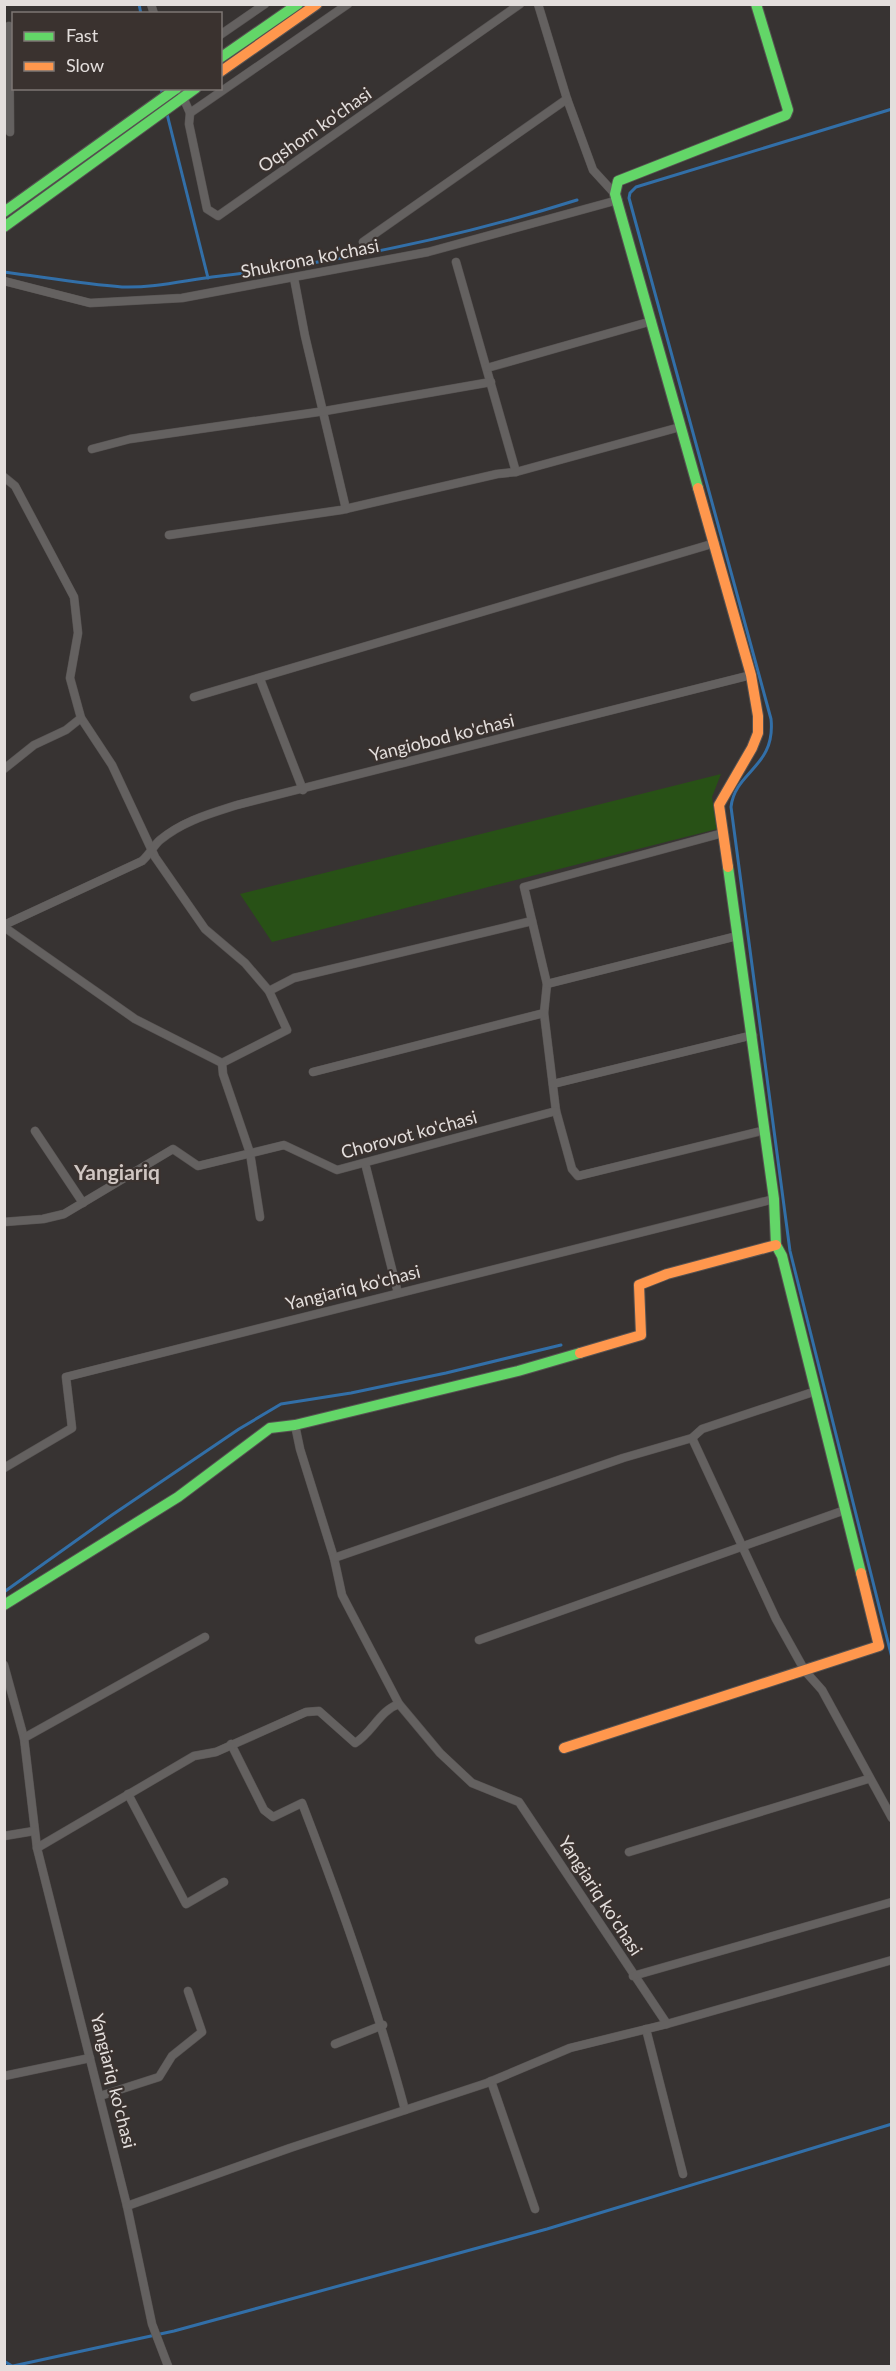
<svg xmlns="http://www.w3.org/2000/svg" width="896" height="2371" viewBox="0 0 896 2371" font-family="Lato,sans-serif">
<rect width="100%" height="100%" fill="#373332"/>
<polygon fill="#285116" points="721,774 712,797 717,829 272,942 240,894"/>
<g fill="none" stroke-linecap="round" stroke-linejoin="round">
<g stroke="#326fa8" stroke-width="3">
<polyline points="139,4 141,14"/>
<polyline points="161,88 163,96"/>
<path d="M892,109L636,187L630,193L629,198L771,719C776,767 735,771 731,807L790,1251L892,1658"/>
<polyline points="167,114 208,278"/>
<path d="M4,272C43,277 83,284 122,287C153,288 182,281 212,277C334,263 460,237 577,200"/>
<polyline points="4,1592 112,1515 239,1429 281,1404 351,1393 446,1373 561,1345"/>
<polyline points="4,2361 12,2366"/>
<polyline points="13,2366 174,2331 547,2229 892,2124"/>
</g>
<defs>
<g id="street">
<polyline points="151,4 154,14"/>
<polyline points="538,4 567,99 593,170 615,194"/>
<polyline points="9,26 10,132"/>
<polyline points="220,35 265,4"/>
<polyline points="182,95 190,113 348,4"/>
<polyline points="190,113 189,124 207,209 218,216 520,4"/>
<polyline points="363,242 567,99"/>
<polyline points="456,262 516,472"/>
<polyline points="294,278 305,336 346,509"/>
<polyline points="4,281 90,303 182,298 428,252 618,200"/>
<polyline points="487,368 652,321"/>
<polyline points="92,449 130,439 325,411 491,382"/>
<polyline points="4,477 15,486 74,597 78,633 70,678 81,718 112,765 155,857 205,929 245,963 269,991 287,1030 222,1063"/>
<polyline points="169,535 341,510 497,474 516,472 680,427"/>
<polyline points="260,679 303,790"/>
<polyline points="194,697 715,543"/>
<polyline points="4,769 34,745 66,730 81,718"/>
<polyline points="723,833 524,887 547,984 544,1013 556,1111 572,1169 578,1176 765,1130"/>
<path d="M4,925L142,861C150,854 154,845 160,840C183,821 209,814 237,805L751,675"/>
<polyline points="4,927 135,1019 222,1063"/>
<polyline points="547,984 737,936"/>
<polyline points="269,991 294,978 532,921"/>
<polyline points="222,1063 223,1074 250,1153 260,1217"/>
<polyline points="313,1072 544,1013"/>
<polyline points="553,1084 753,1035"/>
<polyline points="35,1131 83,1203"/>
<polyline points="365,1163 398,1293"/>
<polyline points="4,1222 43,1219 64,1214 173,1149 198,1166 284,1145 337,1170 556,1111"/>
<polyline points="295,1425 300,1449 334,1558 342,1595 399,1704 440,1753 472,1783 519,1802 667,2024"/>
<polyline points="692,1438 776,1619 805,1671 822,1690 892,1818"/>
<polyline points="4,1468 72,1428 66,1377 774,1199"/>
<polyline points="334,1558 623,1458 692,1438 702,1429 816,1391"/>
<polyline points="479,1640 845,1510"/>
<polyline points="4,1665 24,1738 37,1848 127,2206 152,2324 168,2366"/>
<polyline points="24,1738 205,1637"/>
<path d="M231,1744L264,1810L273,1817L302,1803C341,1904 377,2005 405,2110"/>
<polyline points="128,1794 186,1904 224,1882"/>
<polyline points="4,1836 34,1831"/>
<path d="M37,1848L194,1756L216,1752L306,1712L319,1711L355,1743C372,1733 380,1710 399,1704"/>
<polyline points="629,1852 868,1779"/>
<polyline points="633,1976 892,1902"/>
<polyline points="646,2029 683,2174"/>
<polyline points="335,2044 383,2025"/>
<polyline points="4,2076 90,2058"/>
<polyline points="491,2081 535,2209"/>
<polyline points="100,2096 159,2077 172,2056 202,2032 188,1991"/>
<polyline points="127,2206 290,2148 487,2083 570,2048 667,2024 892,1960"/>
</g>
<g id="fast">
<polyline points="220,58 298,4"/>
<polyline points="4,212 177,88"/>
<polyline points="4,227 196,88"/>
<polyline points="698,488 615,194 618,181 786,115 788,110 756,4"/>
<polyline points="728,867 774,1199 776,1245 782,1256 861,1573"/>
<polyline points="4,1605 178,1497 270,1428 295,1425 518,1371 580,1353"/>
</g>
<g id="slow">
<polyline points="220,72 317,4"/>
<polyline points="698,488 751,675 758,716 758,733 752,748 719,805 728,867"/>
<polyline points="580,1353 641,1335 639,1285 667,1274 776,1245"/>
<polyline points="564,1748 879,1646 861,1573"/>
</g>
</defs>
<use href="#street" stroke="#565251" stroke-width="9"/>
<use href="#fast" stroke="#565251" stroke-width="12"/>
<use href="#slow" stroke="#565251" stroke-width="12"/>
<use href="#street" stroke="#646160" stroke-width="8"/>
<use href="#fast" stroke="#63d668" stroke-width="10"/>
<use href="#slow" stroke="#ff974d" stroke-width="10"/>
</g>
<g text-anchor="middle" stroke-width="4.5" stroke-linejoin="round" paint-order="stroke">
<g font-size="18" fill="#e3dedc" stroke="#3a322f">
<text transform="translate(315 130) rotate(-35)" y="6">Oqshom ko'chasi</text>
<text transform="translate(310 259) rotate(-11)" y="6">Shukrona ko'chasi</text>
<text transform="translate(442 738) rotate(-14)" y="6">Yangiobod ko'chasi</text>
<text transform="translate(409 1135) rotate(-15)" y="6">Chorovot ko'chasi</text>
<text transform="translate(353 1288) rotate(-14)" y="6">Yangiariq ko'chasi</text>
<text transform="translate(600 1896) rotate(57)" y="6">Yangiariq ko'chasi</text>
<text transform="translate(113 2081) rotate(76)" y="6">Yangiariq ko'chasi</text>
</g>
<g font-size="21" font-weight="bold" fill="#cfc6c2" stroke="#3a322f">
<text x="117" y="1180">Yangiariq</text>
</g>
</g>
<rect width="896" height="2371" fill="none" stroke="#e3dedc" stroke-width="12"/>
<rect x="12" y="12" width="210" height="78" fill="#3a322f" stroke="#7e7774" stroke-width="1.5"/>
<rect x="24" y="32" width="30" height="9" fill="#63d668" stroke="#7e7774" stroke-width="1.5"/>
<text x="66" y="42" font-size="18" fill="#e3dedc">Fast</text>
<rect x="24" y="62" width="30" height="9" fill="#ff974d" stroke="#7e7774" stroke-width="1.5"/>
<text x="66" y="72" font-size="18" fill="#e3dedc">Slow</text>
</svg>
